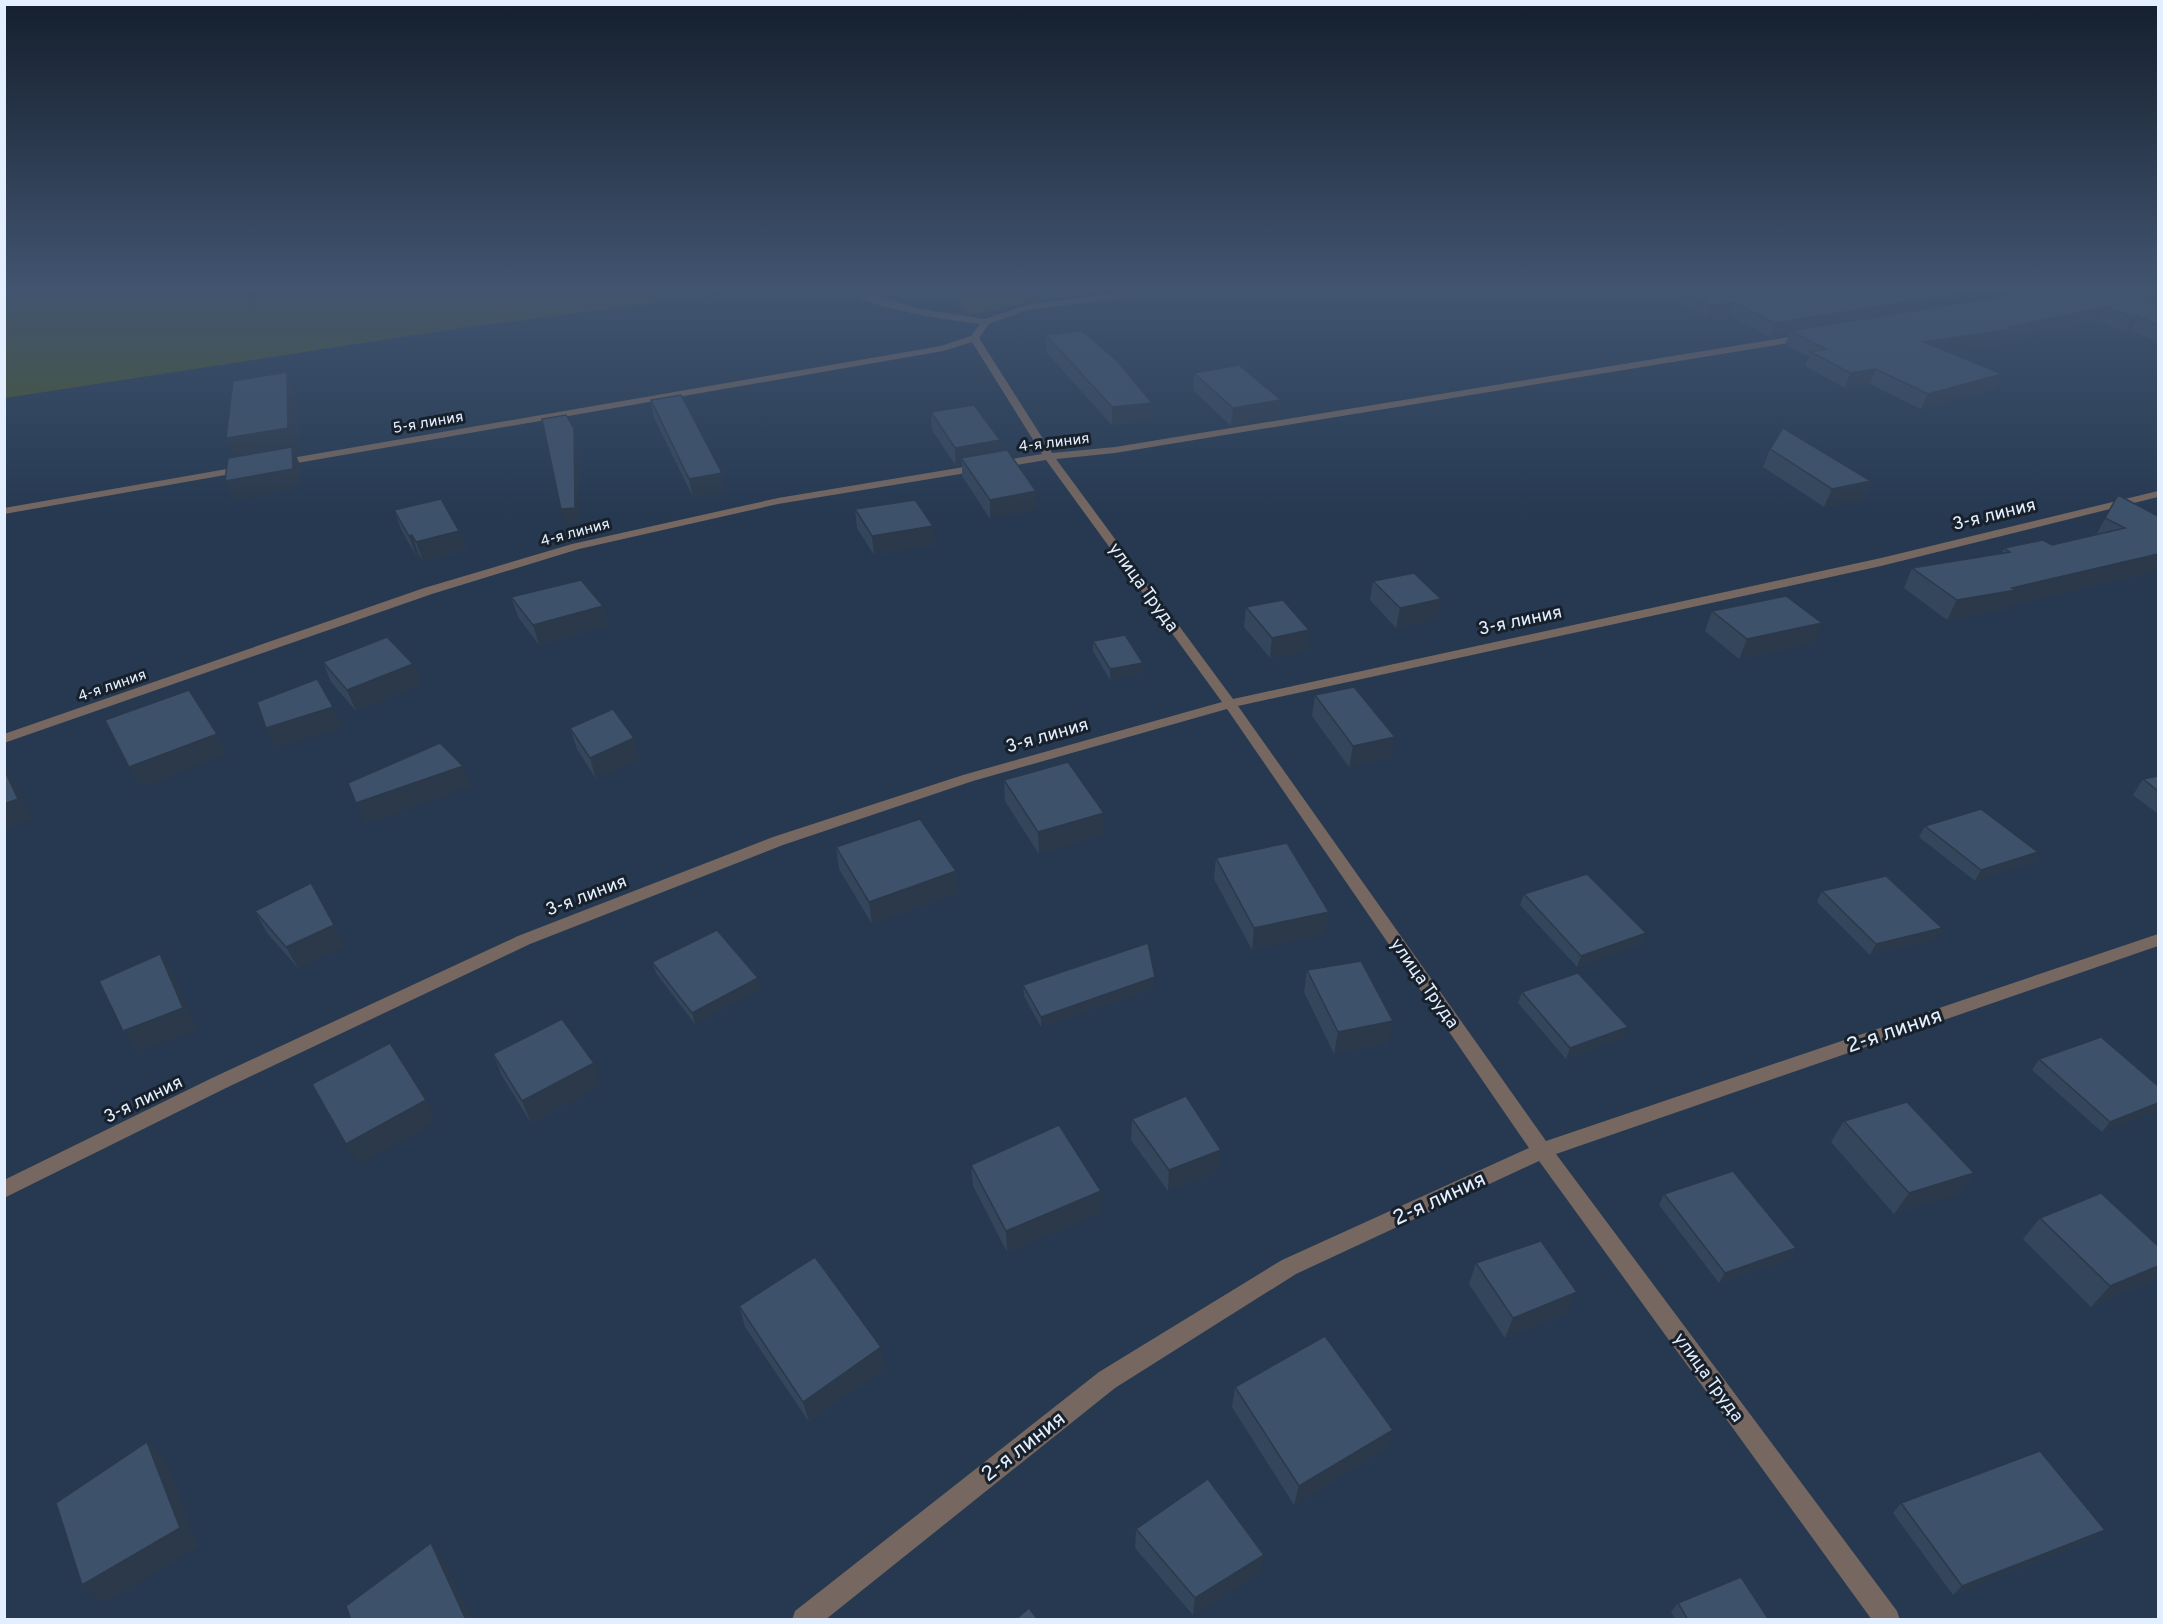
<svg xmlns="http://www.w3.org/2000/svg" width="2163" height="1624" viewBox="0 0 2163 1624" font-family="Overpass,sans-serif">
<rect width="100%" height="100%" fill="#263951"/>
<g fill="#485628">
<polygon points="5,289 762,289 454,329 5,398"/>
<polygon points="942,289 1133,289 1032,302 970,315"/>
</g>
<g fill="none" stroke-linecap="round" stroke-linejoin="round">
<g fill="#766760" fill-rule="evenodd">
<path d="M844,289H856L916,308L985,319L1026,305L1146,289H1169L1165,292L1027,310L989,324L979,338L1052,453L1115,447L1807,334L1812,337L1807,340L1115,453L1056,459L1233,699L1881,558L2158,491V497L1881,566L1238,706L1546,1141L2158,934V946L1556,1154L1897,1611L1900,1620H1872L1539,1161L1296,1274L1115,1388L825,1620H792L795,1611L1099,1372L1282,1260L1529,1148L1227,709L973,781L783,845L530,944L226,1088L4,1198V1180L212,1078L518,936L773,837L963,775L1222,702L1046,460L778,504L579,549L432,594L4,743V734L424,588L572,544L778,498L1042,454L972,342L943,351L280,466L275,463L280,460L941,346L971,336L980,324C944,319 872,310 844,289Z"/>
<polygon points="244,466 248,467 248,471 4,514 4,508"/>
</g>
</g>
<g fill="#34465b">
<polygon points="1653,289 2158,289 2158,343 2131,330 2125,332 2099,321 2008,340 2006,344 1948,352 1995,389 1921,409 1870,384 1845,388 1805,366 1809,357 1785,345 1789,335 1771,338 1730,316 1706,319"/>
<polygon points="1046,335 1152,403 1151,421 1112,425 1046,352"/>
<polygon points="1194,373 1281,400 1279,418 1231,426 1193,390"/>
<polygon points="651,400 722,473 726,492 693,497 654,418"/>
<polygon points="931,412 1000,440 1000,451 1037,509 990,519 962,476 962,465 956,466 932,430"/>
<polygon points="1770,449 1871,481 1863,500 1824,507 1763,467"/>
<polygon points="2118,495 2158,516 2158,572 2157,571 2007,606 2006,610 1947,620 1904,588 1912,568 2001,554 2004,548 2052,545 2096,535"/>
<polygon points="855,509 933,526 935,545 874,555 857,528"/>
<polygon points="394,510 459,531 466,550 423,561 419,555 416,556 401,529"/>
<polygon points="1373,581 1441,599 1437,619 1396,628 1370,600"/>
<polygon points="511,597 603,606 608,626 539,645 518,617"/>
<polygon points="1246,607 1309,630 1307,651 1270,658 1244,627"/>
<polygon points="1712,611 1813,643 1739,659 1705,631"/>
<polygon points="1093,641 1143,673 1110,680 1093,651"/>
<polygon points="323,662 413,664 421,685 356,711 331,682"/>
<polygon points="1315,695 1391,758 1349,767 1312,716"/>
<polygon points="570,728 634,738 640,759 596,779 577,749"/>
<polygon points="2158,776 2158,814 2133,795 2143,779"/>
<polygon points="1004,780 1104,813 1104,834 1039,854 1005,801"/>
<polygon points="1925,826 2038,852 2031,863 1975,881 1919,837"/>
<polygon points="836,847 956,871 958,893 872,924 839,869"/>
<polygon points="1216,858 1329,912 1325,934 1252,950 1214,879"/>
<polygon points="1822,891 1942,928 1936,939 1870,955 1817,902"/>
<polygon points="1524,894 1642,944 1577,967 1520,905"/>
<polygon points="255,911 334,925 345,947 298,968 267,933"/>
<polygon points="652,962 758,978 760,989 695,1024 656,973"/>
<polygon points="1307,970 1388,1043 1334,1054 1304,992"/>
<polygon points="1023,985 1154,988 1041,1027 1024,996"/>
<polygon points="1522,992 1628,1027 1623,1038 1566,1059 1518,1003"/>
<polygon points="493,1054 602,1085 531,1123 502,1076"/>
<polygon points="2039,1059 2158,1086 2102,1132 2032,1070"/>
<polygon points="1132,1119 1219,1171 1168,1191 1131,1140"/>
<polygon points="1844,1121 1974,1173 1958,1194 1894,1214 1831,1142"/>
<polygon points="971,1165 1101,1191 1101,1213 1007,1252 973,1186"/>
<polygon points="1664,1194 1796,1248 1790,1259 1719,1283 1659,1205"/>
<polygon points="2040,1218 2158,1246 2158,1275 2153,1281 2091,1307 2023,1239"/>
<polygon points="1476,1263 1568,1313 1505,1338 1469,1284"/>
<polygon points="739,1306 885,1368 809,1422 745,1327"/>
<polygon points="1235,1387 1393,1430 1386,1449 1294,1505 1232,1407"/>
<polygon points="1901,1503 2105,1530 2094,1539 1953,1595 1893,1513"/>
<polygon points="1136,1529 1260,1573 1193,1615 1135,1548"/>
<polygon points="1678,1603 1769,1620 1676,1620 1671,1612"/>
</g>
<g fill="#2b394a">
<polygon points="1989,289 2067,289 1790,331 1789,335 1771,338 1775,323"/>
<polygon points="1734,302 1730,316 1706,319 1710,306"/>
<polygon points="2106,307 2099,321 2008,340 2006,344 1918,357 1924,342 2009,327"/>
<polygon points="2138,316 2131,330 2125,332 2132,317"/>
<polygon points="1876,369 1870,384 1845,388 1850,373"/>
<polygon points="287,372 297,398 299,455 296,455 300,465 300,488 233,500 225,481 237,465 226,438"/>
<polygon points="2002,374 1995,389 1921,409 1928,394"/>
<polygon points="1281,400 1279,418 1231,426 1233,408"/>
<polygon points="1152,403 1151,421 1112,425 1112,407"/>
<polygon points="574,429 578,444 579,523 565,525 561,509"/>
<polygon points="1000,440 1000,459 961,458 962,465 956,466 955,448"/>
<polygon points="722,473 726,492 693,497 689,479"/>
<polygon points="1871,481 1863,500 1824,507 1832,489"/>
<polygon points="1036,491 1037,509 990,519 990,500"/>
<polygon points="933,526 935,545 874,555 872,536"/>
<polygon points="459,531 466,550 423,561 416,542"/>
<polygon points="412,535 419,555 416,556 409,536"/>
<polygon points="2158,554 2158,568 2157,571 2007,606 2006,610 1947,620 1957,600"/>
<polygon points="1441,599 1437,619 1396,628 1400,608"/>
<polygon points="603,606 608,626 539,645 533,625"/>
<polygon points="1822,623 1813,643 1739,659 1747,639"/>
<polygon points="1309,630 1307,651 1270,658 1272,638"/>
<polygon points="1143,663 1143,673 1110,680 1110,669"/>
<polygon points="413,664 421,685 356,711 347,690"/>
<polygon points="333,707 342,728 276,749 266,728"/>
<polygon points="217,734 228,755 141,788 129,767"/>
<polygon points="1395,737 1391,758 1349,767 1353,746"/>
<polygon points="634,738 640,759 596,779 590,758"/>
<polygon points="463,766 471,787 366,824 356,803"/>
<polygon points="4,767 16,784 33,820 4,831"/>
<polygon points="1104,813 1104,834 1039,854 1038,832"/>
<polygon points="2038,852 2031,863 1975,881 1981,870"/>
<polygon points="956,871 958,893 872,924 869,902"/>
<polygon points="1329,912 1325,934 1252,950 1254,928"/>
<polygon points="334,925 345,947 298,968 286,947"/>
<polygon points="1942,928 1936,939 1870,955 1876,944"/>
<polygon points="1646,933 1642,944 1577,967 1581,956"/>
<polygon points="160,954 174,976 197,1030 139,1052 123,1031"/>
<polygon points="1155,977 1154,988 1041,1027 1041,1017"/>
<polygon points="758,978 760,989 695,1024 692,1013"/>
<polygon points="1393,1021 1388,1043 1334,1054 1338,1032"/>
<polygon points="1628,1027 1623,1038 1566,1059 1570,1048"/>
<polygon points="594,1063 602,1085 531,1123 522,1101"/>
<polygon points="426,1100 437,1122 359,1165 346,1144"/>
<polygon points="2158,1103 2158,1111 2102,1132 2110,1122"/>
<polygon points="1221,1150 1219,1171 1168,1191 1169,1170"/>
<polygon points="1974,1173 1958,1194 1894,1214 1909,1193"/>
<polygon points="1101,1191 1101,1213 1007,1252 1006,1231"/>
<polygon points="1796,1248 1790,1259 1719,1283 1725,1273"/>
<polygon points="2158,1266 2158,1275 2153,1281 2091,1307 2110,1286"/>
<polygon points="1577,1292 1568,1313 1505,1338 1513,1318"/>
<polygon points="881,1347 885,1368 809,1422 803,1402"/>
<polygon points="1393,1430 1386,1449 1294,1505 1299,1486"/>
<polygon points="147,1442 167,1461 199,1547 104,1603 82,1585"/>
<polygon points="2105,1530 2094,1539 1953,1595 1962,1586"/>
<polygon points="431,1543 445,1561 472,1620 466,1620"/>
<polygon points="1264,1555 1260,1573 1193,1615 1195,1598"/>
</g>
<g fill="#3d516a" stroke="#2b394a" stroke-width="1.5">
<polygon points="1681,289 1989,289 1775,323 1734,302 1710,306"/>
<polygon points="2048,289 2115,289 2158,305 2158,325 2138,316 2132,317 2106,307 2009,327 2013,329 1924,342 2002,374 1928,394 1876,369 1850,373 1811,352 1826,349 1790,331"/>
<polygon points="2142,289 2158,289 2158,296"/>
<polygon points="1082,331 1117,361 1152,403 1112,407 1046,335"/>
<polygon points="1239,365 1281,400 1233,408 1194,373"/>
<polygon points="287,372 288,428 226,438 233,381"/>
<polygon points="681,395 722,473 689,479 651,400"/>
<polygon points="974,405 1000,440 955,448 931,412"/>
<polygon points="566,415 574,429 575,508 561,509 542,419"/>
<polygon points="1783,428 1871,481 1832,489 1770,449"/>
<polygon points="292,447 293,469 225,481 228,458"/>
<polygon points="1007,450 1036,491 990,500 961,458"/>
<polygon points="2118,495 2158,516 2158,554 2012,588 2016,590 1957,600 1912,568 2010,552 2004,548 2043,540 2052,545 2125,528 2105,518"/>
<polygon points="441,499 459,531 416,542 412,535 409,536 394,510"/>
<polygon points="915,500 933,526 872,536 855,509"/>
<polygon points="1414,573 1441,599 1400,608 1373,581"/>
<polygon points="581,580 603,606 533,625 511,597"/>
<polygon points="1786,596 1822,623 1747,639 1712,611"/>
<polygon points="1283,600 1309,630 1272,638 1246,607"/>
<polygon points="1125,635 1143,663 1110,669 1093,641"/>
<polygon points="387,637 413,664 347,690 323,662"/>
<polygon points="317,679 333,707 266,728 257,702"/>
<polygon points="1354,687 1395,737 1353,746 1315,695"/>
<polygon points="189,690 217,734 129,767 105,720"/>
<polygon points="613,709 634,738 590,758 570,728"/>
<polygon points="440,743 463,766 356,803 348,783"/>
<polygon points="1068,762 1104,813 1038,832 1004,780"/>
<polygon points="4,769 18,799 4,804"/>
<polygon points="2158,776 2158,791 2143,779"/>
<polygon points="1981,809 2038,852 1981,870 1925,826"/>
<polygon points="920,819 956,871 869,902 836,847"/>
<polygon points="1287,843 1329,912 1254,928 1216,858"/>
<polygon points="1587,874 1646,933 1581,956 1524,894"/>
<polygon points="1886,876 1942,928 1876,944 1822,891"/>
<polygon points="311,883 334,925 286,947 255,911"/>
<polygon points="717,930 758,978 692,1013 652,962"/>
<polygon points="1148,943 1155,977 1041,1017 1023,985"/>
<polygon points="160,954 183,1008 123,1031 99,981"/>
<polygon points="1361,961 1393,1021 1338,1032 1307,970"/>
<polygon points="1578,973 1628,1027 1570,1048 1522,992"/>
<polygon points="562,1019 594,1063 522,1101 493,1054"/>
<polygon points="2101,1037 2158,1086 2158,1103 2110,1122 2039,1059"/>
<polygon points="390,1043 426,1100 346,1144 312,1084"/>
<polygon points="1186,1096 1221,1150 1169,1170 1132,1119"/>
<polygon points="1907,1102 1974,1173 1909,1193 1844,1121"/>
<polygon points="1059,1125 1101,1191 1006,1231 971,1165"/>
<polygon points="1733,1171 1796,1248 1725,1273 1664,1194"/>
<polygon points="2101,1193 2158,1246 2158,1266 2110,1286 2040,1218"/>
<polygon points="1541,1241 1577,1292 1513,1318 1476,1263"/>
<polygon points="815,1257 881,1347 803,1402 739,1306"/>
<polygon points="1325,1336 1393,1430 1299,1486 1235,1387"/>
<polygon points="147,1442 180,1528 82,1585 56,1503"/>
<polygon points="2040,1451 2105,1530 1962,1586 1901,1503"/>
<polygon points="1208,1479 1264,1555 1195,1598 1136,1529"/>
<polygon points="431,1543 466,1620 351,1620 346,1606"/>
<polygon points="1741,1577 1769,1620 1688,1620 1678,1603"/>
<polygon points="1029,1608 1038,1620 1015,1620"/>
</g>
<linearGradient id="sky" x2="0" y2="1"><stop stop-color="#151f2d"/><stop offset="0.56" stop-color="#415470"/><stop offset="1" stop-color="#415470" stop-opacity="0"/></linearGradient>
<rect width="2163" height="516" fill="url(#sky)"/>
<g text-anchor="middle" stroke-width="6" stroke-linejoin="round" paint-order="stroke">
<g font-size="15" fill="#e3effe" stroke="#17202b">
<text transform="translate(428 422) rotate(-10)" y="5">5-я линия</text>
<text transform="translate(1054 442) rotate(-7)" y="5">4-я линия</text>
<text transform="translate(575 532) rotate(-15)" y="5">4-я линия</text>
<text transform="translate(112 685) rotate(-19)" y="5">4-я линия</text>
</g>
<g font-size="18" fill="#e3effe" stroke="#17202b">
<text transform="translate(1994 514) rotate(-14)" y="6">3-я линия</text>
<text transform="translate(1144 587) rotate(54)" y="6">улица Труда</text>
<text transform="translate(1520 620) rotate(-12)" y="6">3-я линия</text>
<text transform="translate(1047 735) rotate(-16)" y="6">3-я линия</text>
<text transform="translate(586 895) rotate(-21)" y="6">3-я линия</text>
<text transform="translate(1425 983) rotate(55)" y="6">улица Труда</text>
<text transform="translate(143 1099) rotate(-26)" y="6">3-я линия</text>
<text transform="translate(1709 1377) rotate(54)" y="6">улица Труда</text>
</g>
<g font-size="21" fill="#e3effe" stroke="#17202b">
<text transform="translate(1894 1030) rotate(-19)" y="7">2-я линия</text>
<text transform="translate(1439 1198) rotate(-25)" y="7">2-я линия</text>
<text transform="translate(1023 1446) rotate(-38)" y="7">2-я линия</text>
</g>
</g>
<rect width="2163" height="1624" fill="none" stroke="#e3effe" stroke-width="12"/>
</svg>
